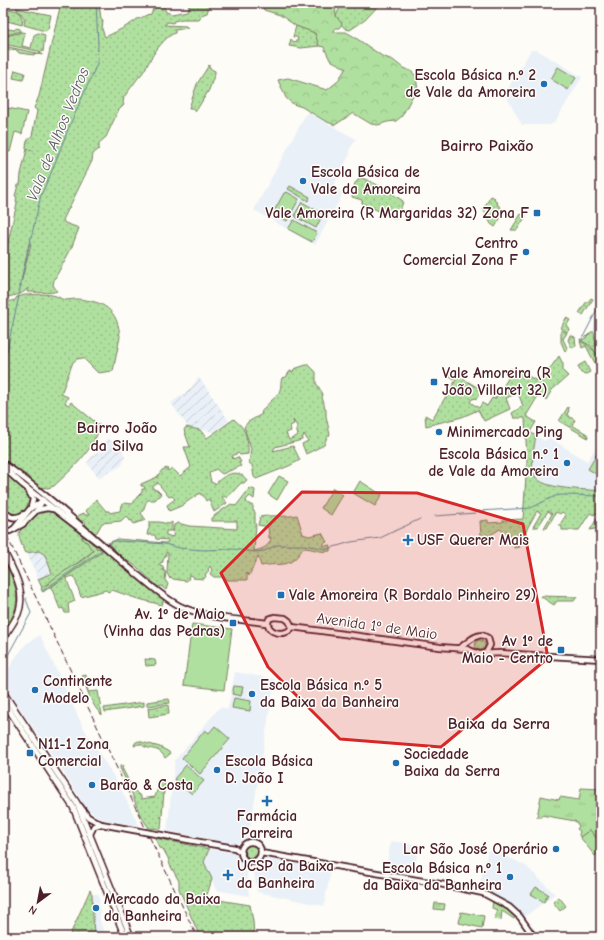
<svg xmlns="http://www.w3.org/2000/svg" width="604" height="940" viewBox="0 0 604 940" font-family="'Comic Neue',sans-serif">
<defs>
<pattern id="industrial-furrows" width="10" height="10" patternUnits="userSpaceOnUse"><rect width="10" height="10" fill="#eaf0f7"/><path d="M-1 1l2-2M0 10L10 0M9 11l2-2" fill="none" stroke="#cacdd4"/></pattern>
<pattern id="grass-dots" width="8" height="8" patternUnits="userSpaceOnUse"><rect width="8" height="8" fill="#b0e09f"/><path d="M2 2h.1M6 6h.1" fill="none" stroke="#99c089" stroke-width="1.8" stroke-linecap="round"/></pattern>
<pattern id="forest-crowns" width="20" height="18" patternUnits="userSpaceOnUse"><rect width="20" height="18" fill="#b0e09f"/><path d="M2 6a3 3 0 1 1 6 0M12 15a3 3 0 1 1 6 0" fill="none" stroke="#99c089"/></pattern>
<pattern id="wetland-marsh" width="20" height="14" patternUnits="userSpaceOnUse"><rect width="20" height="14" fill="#b0e09f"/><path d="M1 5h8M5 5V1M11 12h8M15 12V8" fill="none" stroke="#99c089"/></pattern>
<pattern id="park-tufts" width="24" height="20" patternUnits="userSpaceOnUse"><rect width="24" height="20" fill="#b0e09f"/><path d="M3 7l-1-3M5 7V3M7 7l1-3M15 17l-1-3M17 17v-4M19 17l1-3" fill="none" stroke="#99c089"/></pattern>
</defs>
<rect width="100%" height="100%" fill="#fdfcf7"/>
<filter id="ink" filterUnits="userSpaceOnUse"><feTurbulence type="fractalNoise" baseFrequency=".025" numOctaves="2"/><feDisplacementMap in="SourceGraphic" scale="8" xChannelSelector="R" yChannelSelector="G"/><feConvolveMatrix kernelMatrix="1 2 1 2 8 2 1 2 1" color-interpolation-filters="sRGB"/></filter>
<g filter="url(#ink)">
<g fill="#eaf0f7">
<polygon points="531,50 537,50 582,77 555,122 550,125 522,125 506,96 507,90"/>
<polygon points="307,112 356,139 349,150 350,154 333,187 343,193 315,245 254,210"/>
<polygon points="601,308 601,356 596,345 593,331 596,317"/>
<polygon points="536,436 545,441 548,437 587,461 597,446 601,444 601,491 550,486 538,480 534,474 533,451"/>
<polygon points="40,635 83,727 119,785 139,826 101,819 87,809 57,762 3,684 3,680 13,661 26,644"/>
<polygon points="235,672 275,679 249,835 237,844 167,831 175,760 220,707 228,709"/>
<polygon points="391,841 419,845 414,872 386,867"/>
<polygon points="209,849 235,853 239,859 246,864 249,896 216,890 204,862"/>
<polygon points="488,850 502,854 526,866 555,894 523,918 516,910 504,900 481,889 479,887"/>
<polygon points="263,858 331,870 324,906 257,892 253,865"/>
<polygon points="92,894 99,894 100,921 106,937 94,937"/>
</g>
<g fill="url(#industrial-furrows)">
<polygon points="198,378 201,380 229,421 213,432 188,427 171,403 190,389"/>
<polygon points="107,438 121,447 125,457 124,461 121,466 99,478 87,463 95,453 99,452"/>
<polygon points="36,550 41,551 45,555 52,573 38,579 27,553"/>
</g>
<g fill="url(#grass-dots)" stroke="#7d8065" fill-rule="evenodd">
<path d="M61,3H99L101,19L103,21L102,29L105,37C110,35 134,23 137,19C142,19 145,14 151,14L153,9L149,3H162L166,12L172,14L187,11L190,3H210L207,13L201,15L198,19H182L174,21L173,23L168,22L164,25L186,26L188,28L175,30V33C165,36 153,54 149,62C146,67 143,74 138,78L124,97L123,103L124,105L118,111L106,137L99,143V149L93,154L92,161L63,220L65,223L79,228L71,249L54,280L53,285L57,291C51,294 34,292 28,292H27L28,288C21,297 13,294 3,299V268H4L6,260L4,259L17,203L16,200L17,197L15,196L18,185H20L21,174L27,149L34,151L26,149C26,143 27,139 32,136L37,111L34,108L39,96ZM29,243L31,244L20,287Z"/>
<path d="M342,3H381L365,20L350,30C342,29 340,22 336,16Z"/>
<polygon points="3,8 18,11 23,20 22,25 7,21 3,21"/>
<polygon points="16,8 51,15 48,29 45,31 24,25 25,19"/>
<polygon points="296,26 315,33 319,46 301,48 289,46 291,39 294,42 298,40 297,37 293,37"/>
<polygon points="3,28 14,30 17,28 20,29 21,31 3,36"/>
<polygon points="22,32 25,33 22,46 31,48 34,35 38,33 45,35 43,52 3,44 3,37"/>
<polygon points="3,46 42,54 42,55 35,53 34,55 19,53 15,49 10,51 3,48"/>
<polygon points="209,65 209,68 215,71 215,73 209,90 196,111 192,108 189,108 197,84"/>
<polygon points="15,70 25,73 23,80 13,78"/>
<path d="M360,178C368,178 395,195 403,201L402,205L396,219L362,203V200L352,197L355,183Z"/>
<polygon points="290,186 310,197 308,201 288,189"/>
<polygon points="491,196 495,198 494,200 498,203 497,205 501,207 500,209 504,212 495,227 491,224 483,209"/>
<polygon points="521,214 526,216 517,230 511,230"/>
<path d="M25,295C34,295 47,293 56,296C59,297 61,299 64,300C69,300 73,299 77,299C103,301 118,309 120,337L113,371L98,373L83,358L77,359L73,362L61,394L68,397L65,403L69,405L71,402L100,426C93,451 73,468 54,486L48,488L40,487L3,460V303L15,300L17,297Z"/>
<polygon points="591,298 593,299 583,315 579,313 587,301 588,302"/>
<polygon points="566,318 570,320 567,325 569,330 567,332 561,328"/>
<polygon points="561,330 567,333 563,339 568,350 565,351 561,342"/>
<polygon points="591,332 594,332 596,345 601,356 601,360 591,346 580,340 580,339 583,340"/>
<polygon points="570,335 575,337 576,346 572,348 568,340"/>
<path d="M580,341C590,345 601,356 601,367L598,369L586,346L582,348Z"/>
<path d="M559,356L563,364V371L568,376L552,390L546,400L538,396L526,416L536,422L530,432L536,436C534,447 530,466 535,476C542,490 586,489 601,491V524L599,528L590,530L599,515L595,513L594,515L590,513L579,530H562V526H559L566,515L562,512L560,514L556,512L547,528H544L552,514L548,511L538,527H533L541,513L537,511L528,527L526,532L522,534L520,547L514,548V546H519L520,539L511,538L500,529L484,539L481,536L480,521L488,520V523L503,522V520L523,519L527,462L525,418H514L512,413L523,406L518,393L506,398L510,409L484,421L478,410L462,417L426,426L425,415L432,419L456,380L448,375L450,371L482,390L477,398L472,399L470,402L479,408L482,403L487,406L492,398L495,399L509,377L506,376L511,368L512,369L511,372L513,373L516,369L537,381L538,378H543Z"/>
<polygon points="585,362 590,372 586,374 581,373 578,366"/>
<path d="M306,365H309L316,372V383L323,394L322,398C325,402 323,407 326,410V416L330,435L327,437L324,445L306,454L302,444L308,441L304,434L302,440L275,447L273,451L293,446L300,460L289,466L256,479L254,477L252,465L249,463L251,449L244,427L248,422L262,414L261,413C264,406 272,401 278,394C282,388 280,383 282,378L286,377L290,371L293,372L294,369ZM293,420L297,426V433L298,434L297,436L289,440L286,433L291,431L290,426L294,424Z"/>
<polygon points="568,407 569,410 567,415 575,420 572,425 587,434 588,438 559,421"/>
<path d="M234,419C236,422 239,423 241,426C247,433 249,447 248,454L240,455L238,453L232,456L233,459L238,457L241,462L239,463L241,466L222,474L216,469L209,473L211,482L215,484C224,475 237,467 247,480L244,483H241L227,498L224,496L222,497L227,503L214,512L209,499L206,501L203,495H201L200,493L181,506L169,511L167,505L175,499L172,496L169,497L157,482V484L153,486V489L157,490L161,494L155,500H148C144,503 146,508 141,513L146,520L133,524L132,520L130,521L128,517L126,516L121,521L102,523L97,532L95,533L86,526L85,521H80L77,516L84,513L85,515H89L86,511L96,499L106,511H109L110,513L114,512L120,511L121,505L125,503L132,504L134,502L136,498L142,492V489H145L144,486H141V484L157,477L162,470L167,468L168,471L172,468L180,476L191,467L184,447H190L184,430L186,427L200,430L207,438Z"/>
<path d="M3,469C12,477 40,495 27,508C23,512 20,515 14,516C0,506 3,486 3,469Z"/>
<path d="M250,488L255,490L254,499L250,496L246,500L247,503L253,506V511L255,512V524L256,525L254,551C262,549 270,547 271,537L269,538L268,527L258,525L260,517C272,514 285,518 297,515L303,534L309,536L322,533L327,542L324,543V546L330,545V551C320,553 313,548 303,548C290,570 282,562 261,566L258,556L249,576L247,573V580H225L223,577H214L210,574L212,570L210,566L208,569L209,570L205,575L206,576L204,579L193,578V576L189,575L188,580L186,581L173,579L171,577L170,579L167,573L168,554V553L166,552V555L163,560V562L160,563V566L163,567L164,571L166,572L165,580L168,584L166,590L161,586L158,587L137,567L122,557L108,543L118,539L165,543L168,542V540L156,539L155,535H147L148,530L149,529V522H159L169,524L172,522V531H166V535L173,537L174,525L178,523L189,526L237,529V521H211V518L231,504L236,506Z"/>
<path d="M46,510L51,511L111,556L164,599L162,605L135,598L112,590L108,592L106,590L81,597L74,576L66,578L75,601L68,604L69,613H65L63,608L60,609L51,587L101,552L100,549L96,548L95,545L82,536V538L84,541H87L93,551L64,573L56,577L42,588L38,579L52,573L45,555L39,551L26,553C23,548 19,540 19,535C19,527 39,512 46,510Z"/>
<polygon points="540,596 541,596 577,597 574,601 557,601 554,605"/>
<circle cx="480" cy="645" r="5"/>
<path d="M86,675L88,692L98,691L102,715C91,706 87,688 82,676Z"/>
<polygon points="169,699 170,703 147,706 147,702"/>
<polygon points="144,702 144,706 105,712 104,708"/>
<polygon points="168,705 169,714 149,717 148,708"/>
<path d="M138,741L160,747L169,752L170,754L165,758C160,748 154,750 145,747C143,746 142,744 139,744C137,744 135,746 134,746L135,743Z"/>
<path d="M123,765L122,768C126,775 134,794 141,796V799L155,797L160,782L165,780L162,816L160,817H162L161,829L149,828L140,815L131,791L120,768V766Z"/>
<polygon points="155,838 209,849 204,862 212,879 206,898 250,905 253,921 254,937 200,937 179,889 179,881 170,865 168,858 163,849 160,848"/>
<circle cx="251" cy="851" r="7"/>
<polygon points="90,890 92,894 94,937 69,937"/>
<polygon points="559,897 566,906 560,911 553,902"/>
</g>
<polygon fill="url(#forest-crowns)" stroke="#7d8065" points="262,3 335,3 336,16 342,24 339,28 335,28 334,32 346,32 353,36 382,56 393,60 403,68 411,71 416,76 418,91 412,97 402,116 396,121 387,122 378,125 371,124 353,113 335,125 325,121 302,107 293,104 286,98 278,80 288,78 327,90 337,82 346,68 330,60 324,47 319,46 315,33 296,26 280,15 264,10 262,5"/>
<path fill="url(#wetland-marsh)" stroke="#7d8065" d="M82,536H84L96,546V548L101,549L102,552L43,592L41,589L45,585H47C60,571 80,565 93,551V549H91L87,542L84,541Z"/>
<g fill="url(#park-tufts)" stroke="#7d8065">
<path d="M3,558C18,590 24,601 3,633Z"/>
<polygon points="145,659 155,660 156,665 146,666"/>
<polygon points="234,686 243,687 241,696 232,694"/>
<polygon points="581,788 601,789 601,844 590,830 580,837 579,835 580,831 577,829 579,826 575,821 541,815 541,817 537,817 541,796 559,800 560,797 579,800"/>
<polygon points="493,900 508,908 516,917 514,919 502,911 501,920 494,919 497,910 492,908"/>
<polygon points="435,903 445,904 444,910 434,909"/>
</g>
<g fill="#b0e09f" stroke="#7d8065">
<polygon points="558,67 576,78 568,90 551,79"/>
<polygon points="3,107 27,112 22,134 15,132 10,152 3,151"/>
<polygon points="287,192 299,199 287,221 273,213 284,193"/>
<polygon points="302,202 323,214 316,228 296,217 295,214"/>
<polygon points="294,220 317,233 312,242 288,229"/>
<polygon points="597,454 601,456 601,470 598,475 588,469"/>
<polygon points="279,476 288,481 277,500 268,494"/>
<polygon points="360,481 382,495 375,506 353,493"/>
<polygon points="333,488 343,495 331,515 321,508"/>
<polygon points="192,624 232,629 224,690 184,685"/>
<polygon points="234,698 251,701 250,711 232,708"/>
<polygon points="215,726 230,739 200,774 182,758 205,730 209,733"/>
<polygon points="186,765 204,781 192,794 174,779"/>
<polygon points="590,830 601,844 601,851 595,856 580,837"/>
<polygon points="536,887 548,894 544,902 531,894"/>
<polygon points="461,912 484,916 482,928 459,923"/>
</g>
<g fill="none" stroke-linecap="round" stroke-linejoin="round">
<g stroke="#668393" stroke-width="1">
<polyline points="19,295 22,277 41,195 51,173 69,127 97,64 98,45 96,3"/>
<polyline points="582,339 601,302"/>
<polyline points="3,368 19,296"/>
<polyline points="479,511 531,508 555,496 562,495 601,496"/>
<polyline points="435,516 476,513"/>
<polyline points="108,545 114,541 136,542 165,544 179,548 204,550 233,549 255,552 264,551 277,545 304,545 327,549 351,542 380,538 420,519"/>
<polyline points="42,591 102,550"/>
<polyline points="3,664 31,613 26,599 27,598"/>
</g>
<defs>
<g id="secondary">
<path d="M3,463C47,494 86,531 127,566C142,578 163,598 180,606C207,619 239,619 267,623"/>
<polyline points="3,467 23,485 97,542"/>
<polyline points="28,490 33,499 31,507"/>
<polyline points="37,510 47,508 53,509"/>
<path d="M7,514C12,519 18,518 24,514"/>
<polyline points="14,529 30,509 42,501"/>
<polyline points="10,531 23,524 37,510 43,500"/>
<path d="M274,617L285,618L289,621L292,627C287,638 263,633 269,619Z"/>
<polyline points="292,627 440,647 467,649 479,654 500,653 601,659"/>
<path d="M459,648C467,644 473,635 482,635L488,638L490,645L487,651L484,654"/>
<polyline points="80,806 88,817 101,824"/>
<polyline points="90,834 94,826 101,824"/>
<circle cx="251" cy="852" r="10"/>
<polyline points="205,843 235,848 242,853"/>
<polyline points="261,853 440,884 483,893 509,907 520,917 534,937"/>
</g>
<g id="primary">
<path d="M3,550C13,570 27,591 18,614C14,623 8,631 3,638"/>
<polyline points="3,692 77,803 131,937"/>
<polyline points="3,701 73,807 125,937"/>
</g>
</defs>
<use href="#secondary" stroke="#4a1f2b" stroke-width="8"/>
<use href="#primary" stroke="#4a1f2b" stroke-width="8"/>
<use href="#secondary" stroke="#fdfcf7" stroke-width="4.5"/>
<use href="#primary" stroke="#fdfcf7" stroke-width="5"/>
<polyline stroke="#4a1f2b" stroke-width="1" stroke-dasharray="6 3" stroke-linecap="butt" points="3,528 197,937"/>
<defs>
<polyline id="secondary-bridge" points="101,824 205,843"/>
</defs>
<use href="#secondary-bridge" stroke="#4a1f2b" stroke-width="8" stroke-linecap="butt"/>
<use href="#secondary-bridge" stroke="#fdfcf7" stroke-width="4.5"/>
</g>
</g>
<path fill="#d62828" fill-opacity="0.2" stroke="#d62828" stroke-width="3" stroke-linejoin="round" d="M302,492L417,493L523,524L548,658L441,747L340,739L268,667L221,573Z"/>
<g fill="#1f6fb2" stroke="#fdfcf7" stroke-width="1.5">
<circle cx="544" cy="84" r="4"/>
<circle cx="303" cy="181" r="4"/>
<rect x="533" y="209" width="8" height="8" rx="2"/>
<circle cx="526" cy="252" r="4"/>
<rect x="430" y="378" width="8" height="8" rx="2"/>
<circle cx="439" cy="432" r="4"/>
<circle cx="567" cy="463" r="4"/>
<path d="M406 534h4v4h4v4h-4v4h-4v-4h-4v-4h4z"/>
<rect x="277" y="591" width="8" height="8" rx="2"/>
<rect x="229" y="619" width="8" height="8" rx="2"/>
<rect x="557" y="646" width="8" height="8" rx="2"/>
<circle cx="35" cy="690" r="4"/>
<circle cx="252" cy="694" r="4"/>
<rect x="26" y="749" width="8" height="8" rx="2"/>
<circle cx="396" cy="763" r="4"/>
<circle cx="217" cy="770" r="4"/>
<circle cx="92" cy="785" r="4"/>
<path d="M265 795h4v4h4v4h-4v4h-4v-4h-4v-4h4z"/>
<circle cx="556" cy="849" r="4"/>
<path d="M226 869h4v4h4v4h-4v4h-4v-4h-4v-4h4z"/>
<circle cx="510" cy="877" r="4"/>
<circle cx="96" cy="908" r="4"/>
</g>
<g text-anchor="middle" stroke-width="3" stroke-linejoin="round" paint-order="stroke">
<g font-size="15" font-weight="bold" fill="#4a1f2b" stroke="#fdfcf7" text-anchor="start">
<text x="536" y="80" text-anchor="end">Escola Básica n.º 2<tspan x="536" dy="17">de Vale da Amoreira</tspan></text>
<text x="311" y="177">Escola Básica de<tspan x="311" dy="17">Vale da Amoreira</tspan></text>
<text x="529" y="218" text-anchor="end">Vale Amoreira (R Margaridas 32) Zona F</text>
<text x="518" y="248" text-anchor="end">Centro<tspan x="518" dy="17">Comercial Zona F</tspan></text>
<text x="442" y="378">Vale Amoreira (R<tspan x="442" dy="17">João Villaret 32)</tspan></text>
<text x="447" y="437">Minimercado Ping</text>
<text x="559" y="459" text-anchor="end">Escola Básica n.º 1<tspan x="559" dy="17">de Vale da Amoreira</tspan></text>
<text x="417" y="545">USF Querer Mais</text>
<text x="289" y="600">Vale Amoreira (R Bordalo Pinheiro 29)</text>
<text x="225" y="619" text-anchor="end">Av. 1º de Maio<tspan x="225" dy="17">(Vinha das Pedras)</tspan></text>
<text x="553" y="646" text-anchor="end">Av 1º de<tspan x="553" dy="17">Maio - Centro</tspan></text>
<text x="43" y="686">Continente<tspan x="43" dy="17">Modelo</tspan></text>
<text x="260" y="690">Escola Básica n.º 5<tspan x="260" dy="17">da Baixa da Banheira</tspan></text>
<text x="38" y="749">N11-1 Zona<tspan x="38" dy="17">Comercial</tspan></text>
<text x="404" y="759">Sociedade<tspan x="404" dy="17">Baixa da Serra</tspan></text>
<text x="225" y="766">Escola Básica<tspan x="225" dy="17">D. João I</tspan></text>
<text x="100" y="790">Barão &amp; Costa</text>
<text x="267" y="821" text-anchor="middle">Farmácia<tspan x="267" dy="17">Parreira</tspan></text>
<text x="548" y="854" text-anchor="end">Lar São José Operário</text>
<text x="237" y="871">UCSP da Baixa<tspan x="237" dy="17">da Banheira</tspan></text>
<text x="502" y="873" text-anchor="end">Escola Básica n.º 1<tspan x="502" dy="17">da Baixa da Banheira</tspan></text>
<text x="104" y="904">Mercado da Baixa<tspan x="104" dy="17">da Banheira</tspan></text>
</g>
<g font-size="15" fill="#4a1f2b" stroke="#fdfcf7">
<text transform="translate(377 626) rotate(8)" y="5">Avenida 1º de Maio</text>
</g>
<g font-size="16" font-style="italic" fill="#5a5968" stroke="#fdfcf7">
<text transform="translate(57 134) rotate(-68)" y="6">Vala de Alhos Vedros</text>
</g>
<g font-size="16" font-weight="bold" fill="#4a1f2b" stroke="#fdfcf7">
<text x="487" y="151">Bairro Paixão</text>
<text x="117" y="433">Bairro João<tspan x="117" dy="18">da Silva</tspan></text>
<text x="499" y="729">Baixa da Serra</text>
</g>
</g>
<rect width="604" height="940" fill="none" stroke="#fdfcf7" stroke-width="16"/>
<rect x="8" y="8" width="588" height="924" fill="none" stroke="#4a1f2b" stroke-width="1.5" filter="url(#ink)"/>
<g transform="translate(38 902) rotate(212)" stroke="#fdfcf7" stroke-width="3" paint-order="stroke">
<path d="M0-3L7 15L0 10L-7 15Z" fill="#4a1f2b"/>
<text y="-6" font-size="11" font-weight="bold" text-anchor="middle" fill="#4a1f2b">N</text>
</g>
</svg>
